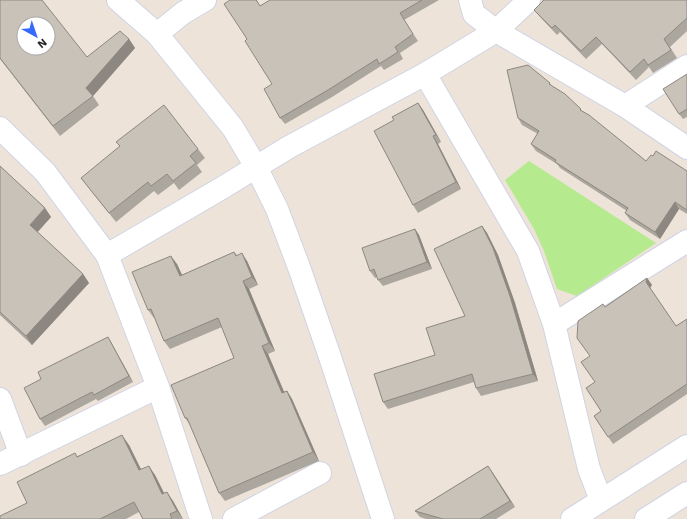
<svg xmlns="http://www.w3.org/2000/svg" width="687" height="519" viewBox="0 0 687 519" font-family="'Work Sans',sans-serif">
<rect width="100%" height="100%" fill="#ede3d9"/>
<polygon fill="#b5ea8f" points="529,161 656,243 577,296 557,289 544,251 534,229 505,180"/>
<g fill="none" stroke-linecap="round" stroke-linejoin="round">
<defs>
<g id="minor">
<polyline points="470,0 474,14 496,31 625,106 687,148"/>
<polyline points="157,34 183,13 205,0"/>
<polyline points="425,74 528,251 554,324 589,469 601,500"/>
<polyline points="625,106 687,66"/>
<polyline points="0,128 45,172 107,255 158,387 201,519"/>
<polyline points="107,255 222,188 289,147 425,74 496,31"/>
<polyline points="554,324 687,241"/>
<polyline points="0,399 21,455"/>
<polyline points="0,464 158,387"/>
<polyline points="234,519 320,473"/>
</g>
<g id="tertiary">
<polyline points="118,0 157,34 233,128 256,167 277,209 300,270 330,357 383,519"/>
<polyline points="496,31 529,0"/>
<polyline points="572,519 687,446"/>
<polyline points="646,519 687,493"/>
</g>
</defs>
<use href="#minor" stroke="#cfd4e4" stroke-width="24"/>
<use href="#tertiary" stroke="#cfd4e4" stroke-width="24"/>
<use href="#minor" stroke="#fff" stroke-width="22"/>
<use href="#tertiary" stroke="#fff" stroke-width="22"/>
</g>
<g fill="#aca79e">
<polygon points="0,0 87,57 129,39 135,48 93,96 99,105 60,136 0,59"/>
<polygon points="230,0 257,0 260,6 270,0 439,0 404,20 418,41 400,53 403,59 384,70 381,66 332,97 285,124 280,118 272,84 247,39"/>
<polygon points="542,0 687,0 687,31 670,47 677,58 653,73 649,67 636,80 602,44 586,59 560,32 557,35 540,17 534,10 543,1"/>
<polygon points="687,74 687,117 683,119 679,114"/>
<polygon points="550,83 552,87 646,161 687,171 687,214 679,209 660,239 630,220 625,213 627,211 560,168 557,164 536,151 531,144 538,134 522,125 518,118"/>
<polygon points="418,103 423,110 441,142 438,144 461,189 418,213 413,205 394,120"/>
<polygon points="198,149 205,158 197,165 202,172 179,190 174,183 158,195 154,191 116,222 88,187 81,178"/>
<polygon points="0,166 45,208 51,217 37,232 83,274 89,283 32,345 0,315"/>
<polygon points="482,226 487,233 498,255 515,303 538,381 481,396 476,388 474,382 388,409 383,402 435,355 465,316"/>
<polygon points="415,229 419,235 432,269 383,286 378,280 377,277 375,278 370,271"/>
<polygon points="234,252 237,255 247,261 258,285 249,289 275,351 268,354 284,392 287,391 292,399 319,461 225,501 219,493 191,426 185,418 234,358 222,327 170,349 164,341 155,317 154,318 148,310 177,264 182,275"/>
<polygon points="647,278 652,285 650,288 676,326 687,319 687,394 613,444 594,416 601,411 590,356 605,307"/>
<polygon points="108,337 112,344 133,382 98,401 96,399 45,426 40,419 41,379"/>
<polygon points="129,445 141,469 155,475 164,493 173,501 183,519 143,519 139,512 126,519 0,519 27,503 77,456"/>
<polygon points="488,466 515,507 496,519 426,519 420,517 415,511"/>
</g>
<g fill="#8c8881">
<polygon points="129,39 135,48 93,96 86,88"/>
<polygon points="418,103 423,110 441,142 436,135"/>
<polygon points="433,136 438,144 461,189 456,182"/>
<polygon points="675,202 679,209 660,239 655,232"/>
<polygon points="45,208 51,217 36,234 30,225"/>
<polygon points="482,226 487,233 498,255 515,303 538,381 533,374"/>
<polygon points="415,229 419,235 432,269 427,262"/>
<polygon points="242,253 247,261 258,285 252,277"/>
<polygon points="171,256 177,264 186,284 180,276"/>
<polygon points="83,274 89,283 32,345 26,336"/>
<polygon points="647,278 652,285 650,288 646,282"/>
<polygon points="243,281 249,289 275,351 269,343"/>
<polygon points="108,337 112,344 133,382 129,376"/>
<polygon points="262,346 268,354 288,401 282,393"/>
<polygon points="287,391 292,399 319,461 313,452"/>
<polygon points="122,435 129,445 146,480 139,470"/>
<polygon points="149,466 155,475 169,503 162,494"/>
<polygon points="488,466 493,473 515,507 510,501"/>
<polygon points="167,492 173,501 183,519 177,511"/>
</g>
<g fill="#c8c2b8" stroke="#8c8881" fill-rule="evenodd">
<path d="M0,0H42L87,57L120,31L129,39L86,88L93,96L53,126L0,58ZM24,24H48V48H24Z"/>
<polygon points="230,0 256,0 260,6 270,0 422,0 400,13 413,34 395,47 398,52 379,64 377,59 328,90 280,118 264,89 272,84 245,41 247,39 224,4"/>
<polygon points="543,0 687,0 687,18 664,39 671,50 648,65 644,59 630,72 596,37 581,51 555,25 552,28 534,10 544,0"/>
<polygon points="528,65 550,83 549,84 565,94 581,109 580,110 589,115 646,161 651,155 653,156 656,151 687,171 687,210 675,202 655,232 625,213 628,208 555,162 556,160 531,144 539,131 518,118 507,70"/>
<polygon points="687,74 687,109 679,114 663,89"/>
<polygon points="418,103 436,135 433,136 456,182 413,205 374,131 394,120 392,117"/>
<polygon points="164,105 198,149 190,156 196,163 173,181 167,174 151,186 148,182 109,213 81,178 120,146 116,142"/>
<polygon points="0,166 45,208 30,225 83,274 26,336 0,312"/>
<polygon points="482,226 493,248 510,296 533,374 476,388 472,374 383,402 374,374 435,355 426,328 465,316 434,249"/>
<polygon points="415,229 427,262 378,280 374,269 370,271 362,248"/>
<polygon points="234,252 236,256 242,253 252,277 243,281 269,343 262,346 282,393 287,391 313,452 219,493 187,418 185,418 171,385 234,358 218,318 164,341 151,309 148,310 132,272 171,256 180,276"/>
<polygon points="647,278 646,282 676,326 687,319 687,384 608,437 594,416 601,411 586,388 595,382 581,362 590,356 577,338 578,321 603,304 605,307"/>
<polygon points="108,337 129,376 94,395 92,392 40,419 24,388 41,379 38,372"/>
<polygon points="122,435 139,470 149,466 162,494 167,492 177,511 170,514 172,519 143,519 134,502 100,519 0,519 0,516 27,503 17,482 75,453 77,457"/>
<polygon points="488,466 510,501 480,519 443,519 415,511"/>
</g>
<g transform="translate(36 36) rotate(140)"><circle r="19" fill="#ffffff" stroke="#a9a9a9"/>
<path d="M0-3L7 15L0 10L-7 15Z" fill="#3569ff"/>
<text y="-6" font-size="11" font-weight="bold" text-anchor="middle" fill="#292929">N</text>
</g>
</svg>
